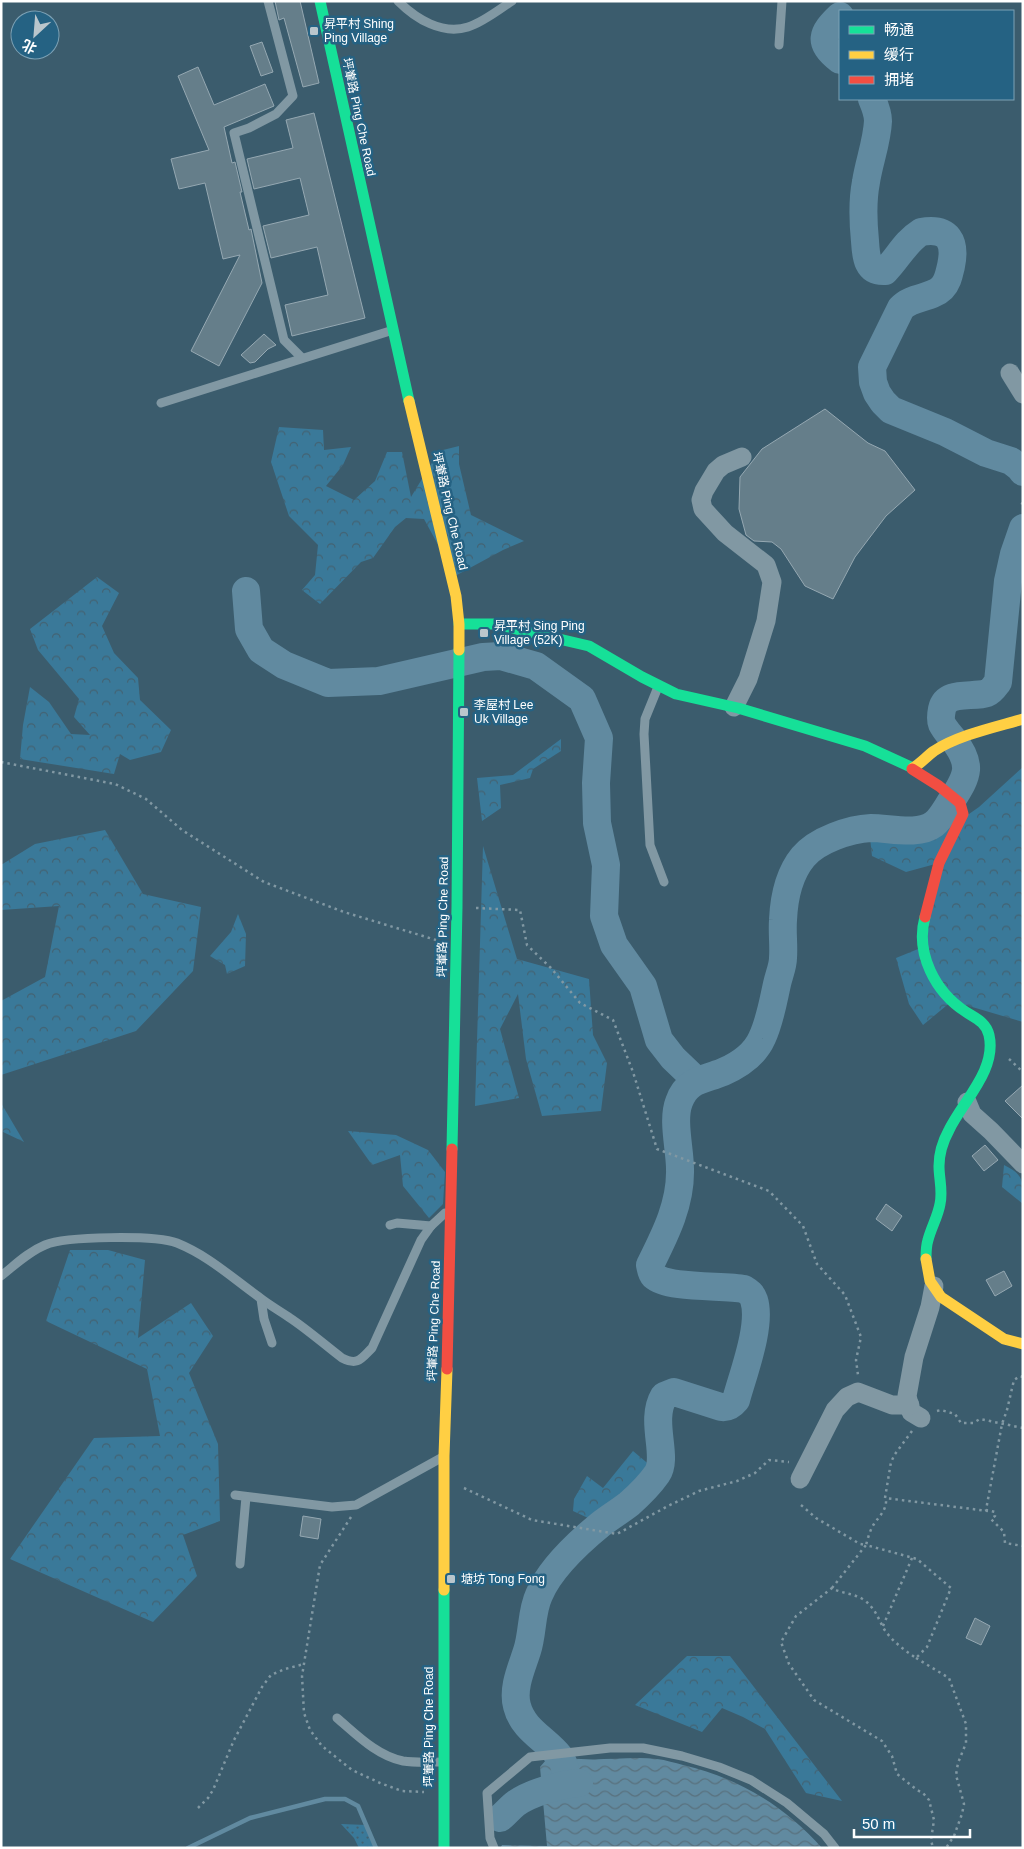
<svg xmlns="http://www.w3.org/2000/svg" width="1024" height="1849" viewBox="0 0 1024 1849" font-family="Helvetica,'Noto Sans SC',sans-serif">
<defs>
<pattern id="grass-dots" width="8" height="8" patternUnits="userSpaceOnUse" patternTransform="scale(1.25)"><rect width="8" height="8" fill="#3a7999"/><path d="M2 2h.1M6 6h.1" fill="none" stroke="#436272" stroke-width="1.8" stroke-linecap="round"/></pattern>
<pattern id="forest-crowns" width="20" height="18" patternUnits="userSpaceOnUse" patternTransform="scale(1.25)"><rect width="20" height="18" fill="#3a7999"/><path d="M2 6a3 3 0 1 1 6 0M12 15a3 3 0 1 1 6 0" fill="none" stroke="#436272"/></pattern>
<pattern id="water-waves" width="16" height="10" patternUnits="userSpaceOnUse" patternTransform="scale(1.25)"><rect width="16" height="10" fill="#618aa0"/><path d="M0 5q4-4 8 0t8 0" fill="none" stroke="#59717e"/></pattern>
</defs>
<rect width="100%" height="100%" fill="#3b5c6d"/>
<polygon fill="url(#grass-dots)" points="341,1824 366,1825 376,1848 359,1848 354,1838"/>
<g fill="url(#forest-crowns)">
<polygon points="279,427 323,430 324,450 351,447 343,465 326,486 354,500 375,481 387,452 402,452 411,497 439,451 459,446 459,464 471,515 524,541 503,550 455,576 424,519 406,518 395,527 373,558 361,562 320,604 302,590 315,575 318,545 289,516 271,462"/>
<polygon points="97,577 119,593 102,626 114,653 138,678 140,700 171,730 161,752 130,760 120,754 114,774 20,759 23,725 30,687 49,702 71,734 90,735 74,717 79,699 38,650 30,629"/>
<polygon points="561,739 561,751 533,769 530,778 500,785 501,808 482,821 477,778 513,775"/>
<path d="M1023,767V1022L952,1001L923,1025L909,1004L896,958L923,947L939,863L906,872L872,856L869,828C889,829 915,835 933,825C939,821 943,812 948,806L969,814L979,807Z"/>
<polygon points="105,830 143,894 201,907 193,971 136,1031 1,1075 1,1001 45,977 59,906 1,910 1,865 35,844"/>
<polygon points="483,846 517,959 589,979 593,1035 607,1063 601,1111 542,1116 526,1059 518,994 500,1029 519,1098 475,1106"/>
<polygon points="238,914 246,934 245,966 227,974 225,965 210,956 231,932"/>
<polygon points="1,1103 24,1142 1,1131"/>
<polygon points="348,1131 396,1135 428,1150 445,1172 443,1204 429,1218 403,1186 400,1155 372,1165"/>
<path d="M1004,1165C1024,1175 1023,1180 1023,1204L1002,1187Z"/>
<polygon points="70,1250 108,1250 145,1260 138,1338 191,1303 213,1336 189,1373 218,1444 220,1521 183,1535 197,1576 153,1622 10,1559 94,1438 160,1436 147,1369 46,1321"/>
<polygon points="633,1451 658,1472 630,1503 601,1524 573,1511 574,1499 587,1476 603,1488"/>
<polygon points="687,1656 730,1656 842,1801 806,1793 765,1729 743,1717 722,1708 702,1732 635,1705"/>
</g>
<path fill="url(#water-waves)" d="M569,1758C598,1762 628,1756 657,1759C666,1760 675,1763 683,1765C737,1777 786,1807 822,1848L501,1847L502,1845L547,1846L540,1767L546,1760Z"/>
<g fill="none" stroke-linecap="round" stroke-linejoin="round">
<polyline stroke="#618aa0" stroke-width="4.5" points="188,1848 250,1818 325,1799 345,1799 358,1806 376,1848"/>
<g stroke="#618aa0" stroke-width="28">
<path d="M840,16C822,33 817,43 840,60"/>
<path d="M872,99C875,106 878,113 878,121C877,142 869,162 866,182C862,202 863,221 865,241C866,255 866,272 885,271C898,258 905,242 921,232C949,227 956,242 951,266C949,274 948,282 942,288C931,299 912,296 901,308L872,367L873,382L877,393L883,402L891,410L945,432L986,453L1011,461L1020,468L1023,472"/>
<polyline points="246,591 249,629 261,650 284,665 328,683 379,681 483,657 501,656 536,666 582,699 599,738 596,783 597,823 606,865 604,916 614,945 643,986 659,1040 673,1058 696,1080"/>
<path d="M568,1782C566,1775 565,1763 560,1757C546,1739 523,1730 517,1706C512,1688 522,1667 527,1651C533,1633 531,1612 539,1595C550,1569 579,1542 601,1524C610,1517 620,1511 629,1504C638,1496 650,1484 657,1474C669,1457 649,1421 664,1396L674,1392L721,1407C728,1408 732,1405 736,1400C743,1374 762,1325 754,1300C752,1294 749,1292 744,1289C724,1285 668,1289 654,1276C651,1273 651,1269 650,1265C665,1235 681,1204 680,1169C680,1149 672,1120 679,1102C687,1079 704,1080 723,1072C739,1065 755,1054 762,1038C770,1021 773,1002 777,984C779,975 783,966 783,958C784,945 782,933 783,920C784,898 789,874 803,857C817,840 850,829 871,828C890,828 918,836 934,824C941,819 947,807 952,800C968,775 973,765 953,739C949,734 945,730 942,724C940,719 941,714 942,709C946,690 973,698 987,693C992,691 995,686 998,682L1008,581L1014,554L1023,528"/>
<path d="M500,1818C505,1814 510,1808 515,1804C530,1793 561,1784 579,1783"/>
</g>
</g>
<g fill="#657e8a" stroke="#95a8b2">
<polygon points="275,1 300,1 319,83 303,87 284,18 279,20"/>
<polygon points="262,42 273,72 261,76 250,46"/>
<polygon points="198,67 214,105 265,84 274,106 224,127 232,163 235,162 242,192 240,192 249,230 251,229 262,283 219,366 191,351 240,255 223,259 205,183 179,189 171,159 209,150 178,76"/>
<polygon points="314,113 365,318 292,336 285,305 328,295 317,247 271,258 263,226 309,215 300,178 254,189 247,159 293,148 286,120"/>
<polygon points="264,334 276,345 268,349 255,362 250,363 241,355"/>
<polygon points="825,409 868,443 885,451 915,490 886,516 855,557 833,599 805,586 781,549 772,542 754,541 746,535 739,509 740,477 762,449"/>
<polygon points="1023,1085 1023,1119 1005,1101"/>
<polygon points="985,1145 998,1160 984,1171 972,1156"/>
<polygon points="886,1204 902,1216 892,1231 876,1219"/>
<polygon points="1004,1271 1012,1286 995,1296 986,1280"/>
<polygon points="303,1516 321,1519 318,1539 300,1536"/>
<polygon points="975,1618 990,1626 981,1645 966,1638"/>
</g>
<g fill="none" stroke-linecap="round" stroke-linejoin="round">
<g stroke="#8198a3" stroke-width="2.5" stroke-dasharray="2.5 4" stroke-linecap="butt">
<polyline points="1021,503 1023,504"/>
<polyline points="1,762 115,784 146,799 182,830 264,882 344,912 436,940"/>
<polyline points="476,908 520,910 527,945 551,968 580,1003 613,1020 633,1072 657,1149 769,1191 803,1226 817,1264 845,1295 861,1337 856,1360 858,1375"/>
<polyline points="1009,1059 1023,1072"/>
<polyline points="1023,1377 1020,1376 1014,1380 1007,1410 1002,1424 986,1510 995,1512 995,1516 991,1519 1004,1532 1005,1543 1023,1546"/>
<polyline points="937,1411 941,1410 955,1414 961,1423 973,1423 980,1419 1023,1428"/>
<polyline points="912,1431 895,1454 891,1462 885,1498 988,1511"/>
<polyline points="464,1488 532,1520 617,1534 668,1506 699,1491 737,1481 755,1473 769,1460 789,1462"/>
<path d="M801,1505L816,1518L860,1544L866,1545C868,1538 870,1530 874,1524C880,1515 887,1510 886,1498"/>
<polyline points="351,1517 320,1565 302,1676 304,1713 310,1730 322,1746 352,1770 380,1783 402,1791 424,1792"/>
<path d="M832,1588L866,1545L917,1559L951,1588L927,1647L916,1658C904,1650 892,1641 884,1629C878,1618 875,1608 864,1600C854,1593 842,1594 832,1588L796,1616L781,1642L789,1664L814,1700L882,1741L892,1756L897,1774L917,1790L923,1793L929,1800L934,1820L931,1840L933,1848"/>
<polyline points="883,1626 912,1558"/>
<polyline points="916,1658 949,1678 966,1724 966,1743 958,1763 956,1775 964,1804 962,1814 954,1836 946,1848"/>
<polyline points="198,1808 208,1798 213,1790 234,1740 262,1687 271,1675 285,1669 304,1664"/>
</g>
<g stroke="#8198a3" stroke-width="9">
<polyline points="268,1 293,96 276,114 249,128 234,133 284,340 302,358"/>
<path d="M398,1C416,19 442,35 468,27C482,23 500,9 512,1"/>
<polyline points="779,45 782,1"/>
<polyline points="161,403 390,331"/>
<polyline points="658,687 645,719 644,734 650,845 664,882"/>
<polyline points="390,1225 397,1223 431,1226"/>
<path d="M1,1276C15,1265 28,1252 45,1245C66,1236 156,1235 177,1243C209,1256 231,1277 259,1297C269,1305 280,1311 290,1318C308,1330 325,1345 342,1358C358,1366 361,1359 372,1348L421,1240L431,1226L445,1213"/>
<polyline points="261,1299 264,1319 272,1343"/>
<polyline points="235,1495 332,1507 356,1505 441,1458"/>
<polyline points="240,1564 246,1497"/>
<path d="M337,1718C356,1734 377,1756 403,1761C416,1763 429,1762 442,1762"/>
<polyline points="494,1848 490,1838 487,1793 530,1757 610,1748 643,1748 682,1756 719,1767 751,1780 787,1803 824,1834 835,1848"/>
</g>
<g stroke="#8198a3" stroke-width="19">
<polyline points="1010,373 1023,394"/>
<polyline points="734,707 748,679 766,621 772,582 766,565 725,533 703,509 701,500 704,491 716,471 723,465 742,457"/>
<polyline points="967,1102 972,1114 991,1131 1023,1164"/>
<polyline points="921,1418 911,1412 907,1396 914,1357 930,1307 934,1286"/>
<polyline points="800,1479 835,1410 847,1397 858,1392 892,1405 910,1405"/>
</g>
<g stroke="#16e098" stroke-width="11">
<polyline points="320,1 409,401"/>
<polyline points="459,624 495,624 589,646 642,677 676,694 738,708 865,746 913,768"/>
<path d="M925,917C915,953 935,992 966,1012C975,1018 986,1022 989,1035C997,1070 963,1101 949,1130C943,1141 939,1154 939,1166C939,1179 943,1191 940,1204C938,1216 931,1228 928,1240C926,1246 926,1252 926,1259"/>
<polyline points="452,1149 457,907 459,650"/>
<polyline points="444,1590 444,1848"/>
</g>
<g stroke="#ffcf43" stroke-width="11">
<polyline points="409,401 456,596 459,624 459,650"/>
<path d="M913,768C921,763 927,756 934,751C958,735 996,727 1023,719"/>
<polyline points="926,1259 930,1281 941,1297 1004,1339 1023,1344"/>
<polyline points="444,1590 444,1456 447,1369"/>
</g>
<g stroke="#f24e42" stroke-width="11">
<polyline points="912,769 939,786 960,803 963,814 939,863 925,917"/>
<polyline points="447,1369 452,1149"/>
</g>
</g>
<g fill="#bac6cc" stroke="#256283" stroke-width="2">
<rect x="309" y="26" width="10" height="10" rx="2.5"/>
<rect x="479" y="628" width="10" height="10" rx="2.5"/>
<rect x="459" y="707" width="10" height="10" rx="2.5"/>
<rect x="446" y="1574" width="10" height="10" rx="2.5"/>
</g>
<g text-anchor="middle" stroke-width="5" stroke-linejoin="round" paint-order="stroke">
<g font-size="12" fill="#fff" stroke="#256283" text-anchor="start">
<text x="324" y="28">昇平村 Shing<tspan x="324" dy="14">Ping Village</tspan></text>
<text x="494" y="630">昇平村 Sing Ping<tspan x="494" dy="14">Village (52K)</tspan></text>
<text x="474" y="709">李屋村 Lee<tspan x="474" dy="14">Uk Village</tspan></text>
<text x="461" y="1583">塘坊 Tong Fong</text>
</g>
<g font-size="12" fill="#fff" stroke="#256283">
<text transform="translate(359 117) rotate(78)" y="4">坪輋路 Ping Che Road</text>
<text transform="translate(450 511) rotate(77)" y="4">坪輋路 Ping Che Road</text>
<text transform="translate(443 917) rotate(-89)" y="4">坪輋路 Ping Che Road</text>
<text transform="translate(434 1321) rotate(-88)" y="4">坪輋路 Ping Che Road</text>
<text transform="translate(429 1727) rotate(-90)" y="4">坪輋路 Ping Che Road</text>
</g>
</g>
<rect width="1024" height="1849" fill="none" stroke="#ffffff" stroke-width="5"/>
<rect x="839" y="10" width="175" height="90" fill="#256283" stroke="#7ca1b5"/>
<rect x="849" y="26" width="25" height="8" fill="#16e098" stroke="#7ca1b5"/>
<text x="884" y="35" font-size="15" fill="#ffffff">畅通</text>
<rect x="849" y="51" width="25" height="8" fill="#ffcf43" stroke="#7ca1b5"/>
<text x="884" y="60" font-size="15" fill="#ffffff">缓行</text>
<rect x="849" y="76" width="25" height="8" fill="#f24e42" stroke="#7ca1b5"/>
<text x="884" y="85" font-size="15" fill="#ffffff">拥堵</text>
<g transform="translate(35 35) rotate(206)"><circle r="24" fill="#256283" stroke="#7ca1b5"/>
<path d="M0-4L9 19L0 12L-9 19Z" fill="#bac6cc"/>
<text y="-8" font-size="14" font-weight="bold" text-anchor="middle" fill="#ffffff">北</text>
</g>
<path d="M854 1829v8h116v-8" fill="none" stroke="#ffffff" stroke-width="2.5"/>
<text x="862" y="1829" font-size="15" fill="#ffffff" stroke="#256283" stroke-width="4" paint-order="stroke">50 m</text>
</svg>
